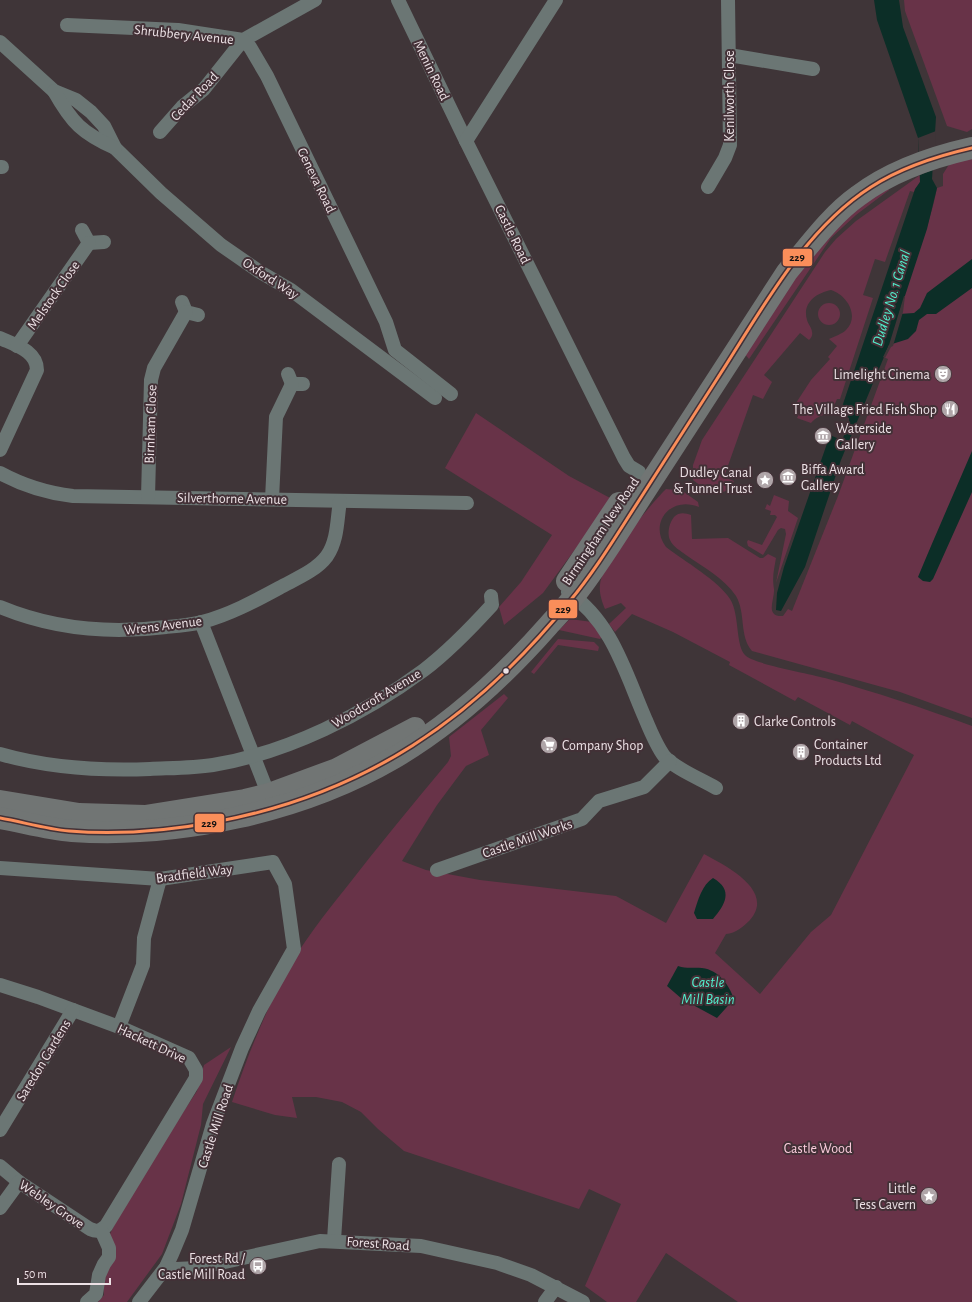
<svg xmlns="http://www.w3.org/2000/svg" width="972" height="1302" viewBox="0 0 972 1302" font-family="'Alegreya Sans',sans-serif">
<rect width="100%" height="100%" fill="#3f3538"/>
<g fill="#683348">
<polygon points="904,0 972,0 972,129 967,132 947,126 905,11"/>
<path d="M972,158V718L900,692L752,651C739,636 746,613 736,596C724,578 703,567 686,555C681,551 673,547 670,540C667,534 669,523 674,517C679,512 685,513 691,515L692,539L728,538L760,558H763L768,554L776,558C774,570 772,577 774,589C775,599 764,617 783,616L788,609L792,611L838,496L888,359L883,357C893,337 897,314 904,293C916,258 930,224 937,188L943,186V174L950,163Z"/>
<path d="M920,175V182L914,192L910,191L885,262L875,259L863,295L873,298L840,399H837C829,419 820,412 811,423L797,418L802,408L796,403L811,380L830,359L828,357L837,346L829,339C835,336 842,334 846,330C860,316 847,295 831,290C816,293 802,303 807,320C808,324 812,328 812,332C813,335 811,338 809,340L800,333L764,375L772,382L763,399L753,395L724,477L734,481C724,502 706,490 693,480V465L702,440L825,252L836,239L856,221Z"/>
<polygon points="887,187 889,190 856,215 831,238 749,359 743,352 794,272 839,223"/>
<circle cx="829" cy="314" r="11"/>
<polygon points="476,413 569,476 612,499 543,593 504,625 499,607 521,582 552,535 445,468"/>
<path d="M666,489L675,490L682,495L684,492L698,502L699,507C671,495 648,523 666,547C684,561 719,581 730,599C740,614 735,647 746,656C758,665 807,673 825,678C875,692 923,708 972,726V1302H738L666,1253L636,1302H607L585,1286L621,1204L589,1189L579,1209L404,1151L378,1129L361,1112L342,1102L316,1097H292L297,1118L275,1115L232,1102C247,1057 265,1012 287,971C303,942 324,915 345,889C378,846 413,804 448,762L451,756L449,737L504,694L508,698L481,730L489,755L466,766L437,805L402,861L426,870L480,880L616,896L666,923L704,854C724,865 776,890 750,920C743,927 736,933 726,934L715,953L760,994L811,932L831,915L914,755L852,721L850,725L798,697L795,701L729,665L730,662L673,632L632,614L615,632L609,624L626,608L621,603L605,609C602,602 599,593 600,585C601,563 650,505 666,489Z"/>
<polygon points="774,495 789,501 788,511 798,518 776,583 786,534 785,529 781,528 778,530 763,555 748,546 747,542 748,540 762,545 777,517 775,515 770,515 771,511 765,509 767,504 770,506"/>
<polygon points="570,619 592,622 603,636 600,639 559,630"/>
<polygon points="558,639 594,642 599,647 598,651 558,645 534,674 531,672"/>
<polygon points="231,1047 203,1104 201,1125 181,1204 162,1254 127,1302 98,1302 104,1295 103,1281 110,1234 129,1195 197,1091 204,1065"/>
</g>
<g fill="#0c2e27">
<polygon points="874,0 899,0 903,27 936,117 932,179 937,188 927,229 899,314 914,313 920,308 927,293 972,259 972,288 936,314 927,314 919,320 916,331 908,339 889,345 841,460 805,567 781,611 776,610 777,593 784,567 830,435 839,439 843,438 849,423 849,418 840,413 915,189 920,182 918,138 877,20"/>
<path d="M972,451V492L933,579L930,582L923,581L918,577C935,536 954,493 972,451Z"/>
<path d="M713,878C734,890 725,905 713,919H697L694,913C698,900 702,885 713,878Z"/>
<path d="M678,966C687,969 693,967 702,968C719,970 729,985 734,999L717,1018L682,999L667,986Z"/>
</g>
<g fill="#3f3538">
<polygon points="936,131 935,169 920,175 918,138"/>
<polygon points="904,296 905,296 903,312 893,346 891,347 885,358 883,357 889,345"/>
</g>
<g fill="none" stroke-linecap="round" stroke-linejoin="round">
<g stroke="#6b7674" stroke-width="14">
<polyline points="398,0 466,141"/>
<polyline points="556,0 466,141 624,458 629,466 639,472"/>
<polyline points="67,25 178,30 243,40 315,0"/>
<polyline points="0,42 54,91 76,100 91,112 104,126 115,148 161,193 221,245 260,272 291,290 435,398"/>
<polyline points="729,55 813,69"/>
<path d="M54,91C72,123 82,133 115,148"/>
<polyline points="160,132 182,107 204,89 243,40 250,47 267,76 386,322 395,350 451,394"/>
<polyline points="0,167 2,167"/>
<polyline points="708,187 725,158 730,145 728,0"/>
<polyline points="82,230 89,243 104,242"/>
<polyline points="182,302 186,312 198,315"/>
<path d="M0,338C15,345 37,351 37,370L0,450"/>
<polyline points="17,346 89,243"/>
<polyline points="288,374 292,384 303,384"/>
<path d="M0,473C24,486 46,493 73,496L467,503"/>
<polyline points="148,497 151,380 154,368 186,312"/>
<polyline points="272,499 276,417 292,384"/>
<path d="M568,592C612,622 625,672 645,718C650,730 656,745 664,756C675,769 701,779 716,788"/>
<path d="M0,607C53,629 110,634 166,627C178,626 191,625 202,622C229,615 255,601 279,588C295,579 316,571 327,556C338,540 337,519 340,501"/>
<polyline points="201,622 271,801"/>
<path d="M0,754C49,768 100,771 150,769C171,768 193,768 213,765C287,753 365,714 424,670C449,651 471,628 492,605L491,596"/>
<polyline points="0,868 160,879 273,862 285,884 294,949 259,1011 242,1048 213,1124 182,1230 172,1254 166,1267 139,1302"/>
<polyline points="437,870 582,819 599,801 644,787 670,761"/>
<path d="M0,985L38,997L119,1027L189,1058L196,1070V1078L106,1226C100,1231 97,1232 90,1229L19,1182L0,1166"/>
<polyline points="119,1027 143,965 144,938 160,879"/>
<polyline points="0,1130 73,1010"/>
<polyline points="0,1208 19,1182"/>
<polyline points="334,1240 339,1164"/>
<polyline points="166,1267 176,1269 197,1268 320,1241 421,1246 497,1263 531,1275 583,1302"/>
<polyline points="87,1302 96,1294 99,1275 104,1264 109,1257 109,1248 101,1230"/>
<polyline points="545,1302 556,1287"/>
</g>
<g stroke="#717574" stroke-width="22">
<polyline points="567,581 619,503"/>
<polyline points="0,801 79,814 145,816 245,800 269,794 337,769 415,728"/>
<path d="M0,818C23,822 48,829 72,831C178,838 301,812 394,758C452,724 503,677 548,626C557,616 567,606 575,595C601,562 622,526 645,491C692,418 740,345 787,272C808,247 831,215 858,196C891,171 932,157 972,148"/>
</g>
<defs>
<path id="bus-1" d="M0,818C23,822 46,829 69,831C117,835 167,831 215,822C365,794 473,720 569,602C595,571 616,536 638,502C664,461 691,420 717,379C760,313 803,230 871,187C902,167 937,156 972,148"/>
</defs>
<use href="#bus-1" stroke="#433137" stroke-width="6"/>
<use href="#bus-1" stroke="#fa8e5a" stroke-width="3"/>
</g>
<defs>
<symbol id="theatre-disc" viewBox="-11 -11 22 22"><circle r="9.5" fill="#afa5a8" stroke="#433137"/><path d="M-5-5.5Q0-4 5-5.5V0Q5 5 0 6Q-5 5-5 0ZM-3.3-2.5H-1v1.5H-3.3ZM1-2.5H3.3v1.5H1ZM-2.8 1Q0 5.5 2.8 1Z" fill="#fff"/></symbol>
<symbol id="restaurant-disc" viewBox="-11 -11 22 22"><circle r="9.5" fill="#afa5a8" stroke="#433137"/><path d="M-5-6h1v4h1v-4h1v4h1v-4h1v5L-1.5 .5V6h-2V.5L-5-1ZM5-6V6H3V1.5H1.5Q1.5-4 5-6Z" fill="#fff"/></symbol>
<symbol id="museum-disc" viewBox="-11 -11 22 22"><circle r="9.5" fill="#afa5a8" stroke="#433137"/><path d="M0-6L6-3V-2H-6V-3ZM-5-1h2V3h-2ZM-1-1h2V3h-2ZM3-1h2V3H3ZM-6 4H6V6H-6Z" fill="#fff"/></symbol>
<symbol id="sight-disc" viewBox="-11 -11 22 22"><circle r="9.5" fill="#afa5a8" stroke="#433137"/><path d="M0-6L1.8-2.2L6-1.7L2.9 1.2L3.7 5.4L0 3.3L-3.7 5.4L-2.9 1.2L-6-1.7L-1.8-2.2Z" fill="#fff"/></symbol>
<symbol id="building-disc" viewBox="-11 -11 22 22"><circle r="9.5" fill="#afa5a8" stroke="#433137"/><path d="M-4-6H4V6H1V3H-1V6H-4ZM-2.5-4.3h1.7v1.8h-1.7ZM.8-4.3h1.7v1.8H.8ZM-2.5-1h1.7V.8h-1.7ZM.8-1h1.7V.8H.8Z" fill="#fff"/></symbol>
<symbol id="supermarket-disc" viewBox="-11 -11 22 22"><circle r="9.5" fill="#afa5a8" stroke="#433137"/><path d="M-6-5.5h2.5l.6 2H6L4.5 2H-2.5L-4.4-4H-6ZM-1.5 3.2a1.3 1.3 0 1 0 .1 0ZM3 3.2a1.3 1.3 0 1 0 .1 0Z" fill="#fff"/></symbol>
<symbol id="bus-disc" viewBox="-11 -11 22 22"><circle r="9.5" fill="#afa5a8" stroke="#433137"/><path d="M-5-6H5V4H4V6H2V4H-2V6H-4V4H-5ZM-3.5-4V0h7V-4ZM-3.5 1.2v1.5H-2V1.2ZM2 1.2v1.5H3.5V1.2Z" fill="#fff"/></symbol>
</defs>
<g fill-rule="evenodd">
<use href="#theatre-disc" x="933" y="364" width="20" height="20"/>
<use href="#restaurant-disc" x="940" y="399" width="20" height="20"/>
<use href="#museum-disc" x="813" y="426" width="20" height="20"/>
<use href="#museum-disc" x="778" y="467" width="20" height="20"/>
<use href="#sight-disc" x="755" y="470" width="20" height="20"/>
<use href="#building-disc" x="731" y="711" width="20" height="20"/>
<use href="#supermarket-disc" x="539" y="735" width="20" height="20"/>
<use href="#building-disc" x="791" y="742" width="20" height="20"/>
<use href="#sight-disc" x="919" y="1186" width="20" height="20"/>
<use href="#bus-disc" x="248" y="1256" width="20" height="20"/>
</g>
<circle fill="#ece1e5" stroke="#433137" stroke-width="1.5" cx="506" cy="671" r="3.5"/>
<g text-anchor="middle" stroke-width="4" stroke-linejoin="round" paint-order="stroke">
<g font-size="14" fill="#ece1e5" stroke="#433137">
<text transform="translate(184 34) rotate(6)" y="5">Shrubbery Avenue</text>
<text transform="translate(432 70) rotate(64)" y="5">Menin Road</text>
<text transform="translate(194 96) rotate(-46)" y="5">Cedar Road</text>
<text transform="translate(729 96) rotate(-90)" y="5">Kenilworth Close</text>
<text transform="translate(317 180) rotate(64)" y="5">Geneva Road</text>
<text transform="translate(513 234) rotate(64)" y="5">Castle Road</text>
<text transform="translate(271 278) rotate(33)" y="5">Oxford Way</text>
<text transform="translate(53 295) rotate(-55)" y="5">Melstock Close</text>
<text transform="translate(150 424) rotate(-88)" y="5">Birnham Close</text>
<text transform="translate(232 498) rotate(1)" y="5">Silverthorne Avenue</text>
<text transform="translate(600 531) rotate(-56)" y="5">Birmingham New Road</text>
<text transform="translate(163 625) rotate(-7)" y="5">Wrens Avenue</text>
<text transform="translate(376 698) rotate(-31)" y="5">Woodcroft Avenue</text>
<text transform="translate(527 838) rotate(-19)" y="5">Castle Mill Works</text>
<text transform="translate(194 873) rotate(-7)" y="5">Bradfield Way</text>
<text transform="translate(152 1043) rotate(25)" y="5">Hackett Drive</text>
<text transform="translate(43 1060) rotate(-59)" y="5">Saredon Gardens</text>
<text transform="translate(215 1126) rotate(-72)" y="5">Castle Mill Road</text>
<text transform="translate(52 1204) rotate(34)" y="5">Webley Grove</text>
<text transform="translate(378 1243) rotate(4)" y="5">Forest Road</text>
</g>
<g font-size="14" fill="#ece1e5" stroke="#433137" text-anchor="end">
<text x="930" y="379">Limelight Cinema</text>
<text x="937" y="414">The Village Fried Fish Shop</text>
<text x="836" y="433" text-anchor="start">Waterside<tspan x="836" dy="16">Gallery</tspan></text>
<text x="801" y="474" text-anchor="start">Biffa Award<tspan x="801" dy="16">Gallery</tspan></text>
<text x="752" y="477">Dudley Canal<tspan x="752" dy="16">&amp; Tunnel Trust</tspan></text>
<text x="754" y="726" text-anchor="start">Clarke Controls</text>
<text x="814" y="749" text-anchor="start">Container<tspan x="814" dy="16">Products Ltd</tspan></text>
<text x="562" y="750" text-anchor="start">Company Shop</text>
<text x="916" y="1193">Little<tspan x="916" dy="16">Tess Cavern</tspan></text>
<text x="245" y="1263">Forest Rd /<tspan x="245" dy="16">Castle Mill Road</tspan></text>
</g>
<g font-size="14" fill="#fbccdc" stroke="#433137">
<text x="818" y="1153">Castle Wood</text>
</g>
<g font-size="15" font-style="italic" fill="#51f2cf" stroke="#433137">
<text transform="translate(891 298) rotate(-73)" y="5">Dudley No. 1 Canal</text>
<text x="708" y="987">Castle<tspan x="708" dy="17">Mill Basin</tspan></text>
</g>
</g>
<g stroke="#433137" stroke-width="1.5">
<rect x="782" y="248" width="31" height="19" rx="4" fill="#fa8e5a"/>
<rect x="548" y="599" width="30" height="20" rx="4" fill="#fa8e5a"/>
<rect x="194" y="813" width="31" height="20" rx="4" fill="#fa8e5a"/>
</g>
<g font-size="11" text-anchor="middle" font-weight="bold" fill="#111">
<text x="797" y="261">229</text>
<text x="563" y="613">229</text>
<text x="209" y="827">229</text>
</g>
<path d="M18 1278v6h92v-6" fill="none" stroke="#ece1e5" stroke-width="2"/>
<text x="24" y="1278" font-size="12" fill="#ece1e5" stroke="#433137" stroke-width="3" paint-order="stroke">50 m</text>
</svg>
